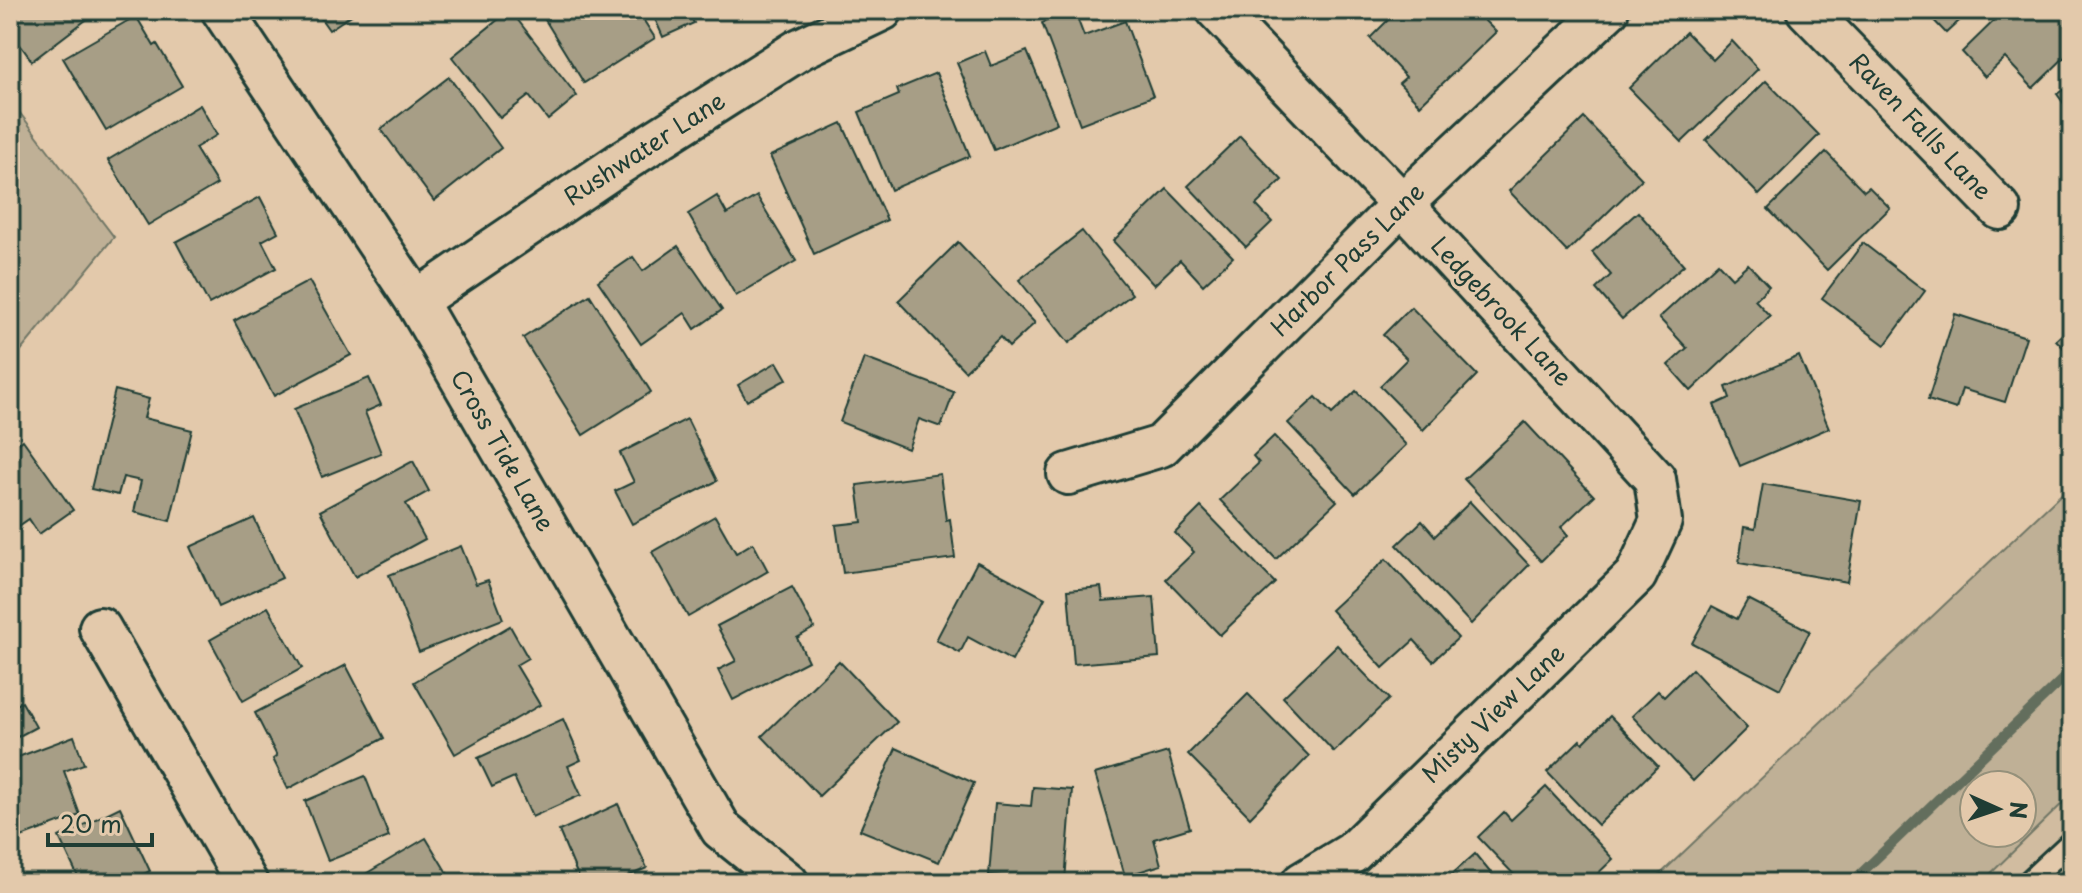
<svg xmlns="http://www.w3.org/2000/svg" width="2082" height="893" viewBox="0 0 2082 893" font-family="'Playpen Sans',sans-serif">
<rect width="100%" height="100%" fill="#e3c9ab"/>
<filter id="ink" filterUnits="userSpaceOnUse"><feTurbulence type="fractalNoise" baseFrequency=".0125" numOctaves="2"/><feDisplacementMap in="SourceGraphic" scale="16" xChannelSelector="R" yChannelSelector="G"/><feConvolveMatrix kernelMatrix="1 2 1 2 8 2 1 2 1" color-interpolation-filters="sRGB"/></filter>
<g filter="url(#ink)">
<polygon fill="#d1bca0" points="2072,794 2072,883 1981,883"/>
<g fill="#bfb096" stroke="#6f7665" stroke-width="2" fill-rule="evenodd">
<polygon points="10,100 114,237 10,364"/>
<path d="M2072,484V794L1981,883H1651ZM1974,785H2022V833H1974Z"/>
</g>
<g fill="none" stroke-linecap="round" stroke-linejoin="round">
<polyline stroke="#636e5d" stroke-width="10" points="1851,883 2072,670"/>
</g>
<g fill="#a79e86" stroke="#1f3d34" stroke-width="2">
<polygon points="10,10 99,10 32,61 10,31"/>
<polygon points="315,10 359,10 329,30"/>
<polygon points="510,10 577,96 548,120 529,96 500,118 452,57"/>
<polygon points="539,10 637,10 655,38 584,83"/>
<polygon points="651,10 688,10 694,23 663,37"/>
<polygon points="1074,10 1084,36 1125,21 1153,96 1080,124 1042,23"/>
<polygon points="1398,10 1453,10 1458,15 1464,10 1474,10 1496,32 1420,105 1399,83 1406,77 1370,38"/>
<polygon points="1924,10 1971,10 1946,33"/>
<polygon points="2005,10 2072,11 2072,50 2033,88 2005,58 1985,77 1962,52"/>
<polygon points="136,16 154,46 157,44 182,86 106,131 63,58"/>
<polygon points="1686,32 1713,60 1732,41 1758,69 1682,142 1629,88"/>
<polygon points="985,51 991,66 1027,51 1057,123 994,150 957,63"/>
<polygon points="936,73 970,156 891,190 859,112 899,95 897,89"/>
<polygon points="449,77 501,148 434,201 381,129"/>
<polygon points="1766,81 1819,135 1759,195 1706,140"/>
<polygon points="2072,84 2072,115 2057,94"/>
<polygon points="200,105 217,135 195,148 217,184 148,225 108,160"/>
<polygon points="1584,118 1642,179 1567,252 1509,191"/>
<polygon points="842,123 887,220 814,254 770,156"/>
<polygon points="1240,136 1282,180 1256,205 1272,222 1246,247 1188,186"/>
<polygon points="1826,152 1864,191 1869,187 1890,208 1827,270 1768,209"/>
<polygon points="1167,189 1233,257 1203,285 1180,260 1154,285 1113,241"/>
<polygon points="717,196 727,214 757,196 796,261 736,296 688,214"/>
<polygon points="260,197 278,232 262,241 276,268 209,304 176,242"/>
<polygon points="1638,212 1684,265 1622,319 1596,289 1611,275 1592,252"/>
<polygon points="1082,231 1132,294 1069,343 1019,280"/>
<polygon points="958,242 1035,323 1009,347 1000,337 965,371 898,301"/>
<polygon points="1863,243 1925,291 1885,345 1822,298"/>
<polygon points="678,246 722,310 695,329 685,313 641,344 598,281 633,257 643,271"/>
<polygon points="1718,263 1732,278 1748,264 1769,286 1755,300 1770,316 1691,391 1668,365 1687,348 1659,318"/>
<polygon points="309,281 351,355 274,396 234,321"/>
<polygon points="590,295 651,392 583,435 523,338"/>
<polygon points="1411,307 1477,375 1423,430 1380,386 1407,359 1383,335"/>
<polygon points="1955,314 2026,337 2005,402 1962,389 1956,409 1928,400"/>
<polygon points="2072,325 2072,357 2056,340"/>
<polygon points="1799,356 1829,428 1740,466 1714,405 1730,398 1726,387"/>
<polygon points="864,358 954,392 941,427 919,419 908,449 840,422"/>
<polygon points="777,362 787,379 747,401 738,385"/>
<polygon points="369,378 381,405 365,412 381,453 322,477 294,409"/>
<polygon points="115,390 149,399 144,418 192,430 170,521 134,512 141,481 123,477 118,495 91,489"/>
<polygon points="1356,391 1406,445 1355,494 1288,423 1316,397 1332,414"/>
<polygon points="687,419 717,481 632,524 615,491 634,482 620,453"/>
<polygon points="1525,422 1594,496 1561,527 1568,535 1541,561 1464,479"/>
<polygon points="1274,436 1337,501 1276,559 1220,500 1259,463 1253,456"/>
<polygon points="23,440 73,510 39,534 29,519 10,532 10,450"/>
<polygon points="413,461 429,491 406,504 425,539 355,577 320,511"/>
<polygon points="940,474 946,520 950,519 955,558 843,573 836,525 862,522 857,485"/>
<polygon points="1763,484 1861,501 1847,582 1739,563 1744,527 1755,529"/>
<polygon points="1470,502 1529,565 1471,624 1397,545 1422,521 1435,536"/>
<polygon points="1201,507 1275,583 1220,635 1166,579 1194,552 1175,533"/>
<polygon points="715,516 736,553 753,543 768,571 688,617 652,552"/>
<polygon points="254,518 282,578 218,607 190,547"/>
<polygon points="461,546 476,584 488,580 503,619 419,652 389,575"/>
<polygon points="1386,559 1458,638 1433,661 1414,640 1383,668 1331,610"/>
<polygon points="977,562 1045,598 1012,661 968,637 960,653 936,640"/>
<polygon points="792,587 814,628 797,638 808,661 733,700 718,670 736,661 717,626"/>
<polygon points="1101,587 1103,601 1154,597 1159,657 1074,664 1068,590"/>
<polygon points="1748,599 1810,631 1780,689 1692,643 1712,606 1737,619"/>
<polygon points="268,607 302,668 243,701 210,640"/>
<polygon points="510,626 528,658 516,665 540,705 455,754 414,682"/>
<polygon points="1337,645 1389,699 1334,752 1283,697"/>
<polygon points="839,661 897,722 819,796 762,736"/>
<polygon points="346,665 384,738 288,789 273,759 277,756 255,713"/>
<polygon points="1692,669 1747,728 1693,781 1632,716 1658,691 1664,697"/>
<polygon points="1248,694 1309,756 1250,817 1188,754"/>
<polygon points="22,702 36,727 10,741 10,708"/>
<polygon points="1610,716 1658,766 1598,825 1547,772 1580,740 1583,743"/>
<polygon points="563,719 581,760 568,766 581,795 532,817 514,777 492,787 478,758"/>
<polygon points="74,736 84,764 64,771 80,815 16,839 10,822 10,760"/>
<polygon points="896,748 974,783 939,862 860,830"/>
<polygon points="1168,752 1190,828 1154,839 1161,865 1125,876 1095,774"/>
<polygon points="365,776 389,837 328,861 305,801"/>
<polygon points="1033,787 1072,790 1065,881 989,875 995,803 1031,806"/>
<polygon points="1546,787 1613,859 1588,883 1522,883 1478,837 1504,812 1511,820"/>
<polygon points="618,804 647,868 613,883 581,883 559,831"/>
<polygon points="120,807 150,871 125,883 81,883 59,837"/>
<polygon points="426,838 453,883 366,883 362,876"/>
<polygon points="1475,854 1499,883 1442,883"/>
</g>
<g fill="none" stroke-linecap="round" stroke-linejoin="round">
<defs>
<polyline id="service" points="2027,883 2072,841"/>
<g id="minor">
<polyline points="222,10 416,301 721,829 788,883"/>
<polyline points="1217,10 1402,204 1655,479 1661,521 1636,575 1352,853 1302,883"/>
<polyline points="1807,10 2000,209"/>
<polyline points="416,301 619,164 800,49 882,10"/>
<polyline points="1068,474 1161,446 1402,204 1608,10"/>
<polyline points="100,628 247,883"/>
</g>
</defs>
<use href="#service" stroke="#1f3d34" stroke-width="26"/>
<use href="#minor" stroke="#1f3d34" stroke-width="46"/>
<use href="#service" stroke="#e3c9ab" stroke-width="20"/>
<use href="#minor" stroke="#e3c9ab" stroke-width="40"/>
</g>
</g>
<g text-anchor="middle" stroke-width="7" stroke-linejoin="round" paint-order="stroke">
<g font-size="24" fill="#1f3d34" stroke="#e3c9ab">
<text transform="translate(1920 127) rotate(46)" y="8">Raven Falls Lane</text>
<text transform="translate(645 149) rotate(-33)" y="8">Rushwater Lane</text>
<text transform="translate(1348 260) rotate(-45)" y="8">Harbor Pass Lane</text>
<text transform="translate(1501 312) rotate(47)" y="8">Ledgebrook Lane</text>
<text transform="translate(502 451) rotate(60)" y="8">Cross Tide Lane</text>
<text transform="translate(1494 714) rotate(-44)" y="8">Misty View Lane</text>
</g>
</g>
<rect width="2082" height="893" fill="none" stroke="#e3c9ab" stroke-width="40"/>
<rect x="20" y="20" width="2042" height="853" fill="none" stroke="#1f3d34" stroke-width="3" filter="url(#ink)"/>
<g transform="translate(1998 809) rotate(93)"><circle r="38" fill="#e3c9ab" stroke="#95917b" stroke-width="2"/>
<path d="M0-6L14 30L0 20L-14 30Z" fill="#1f3d34"/>
<text y="-12" font-size="22" font-weight="bold" text-anchor="middle" fill="#1f3d34">N</text>
</g>
<path d="M48 833v12h104v-12" fill="none" stroke="#1f3d34" stroke-width="4"/>
<text x="60" y="833" font-size="24" fill="#1f3d34" stroke="#e3c9ab" stroke-width="6" paint-order="stroke">20 m</text>
</svg>
